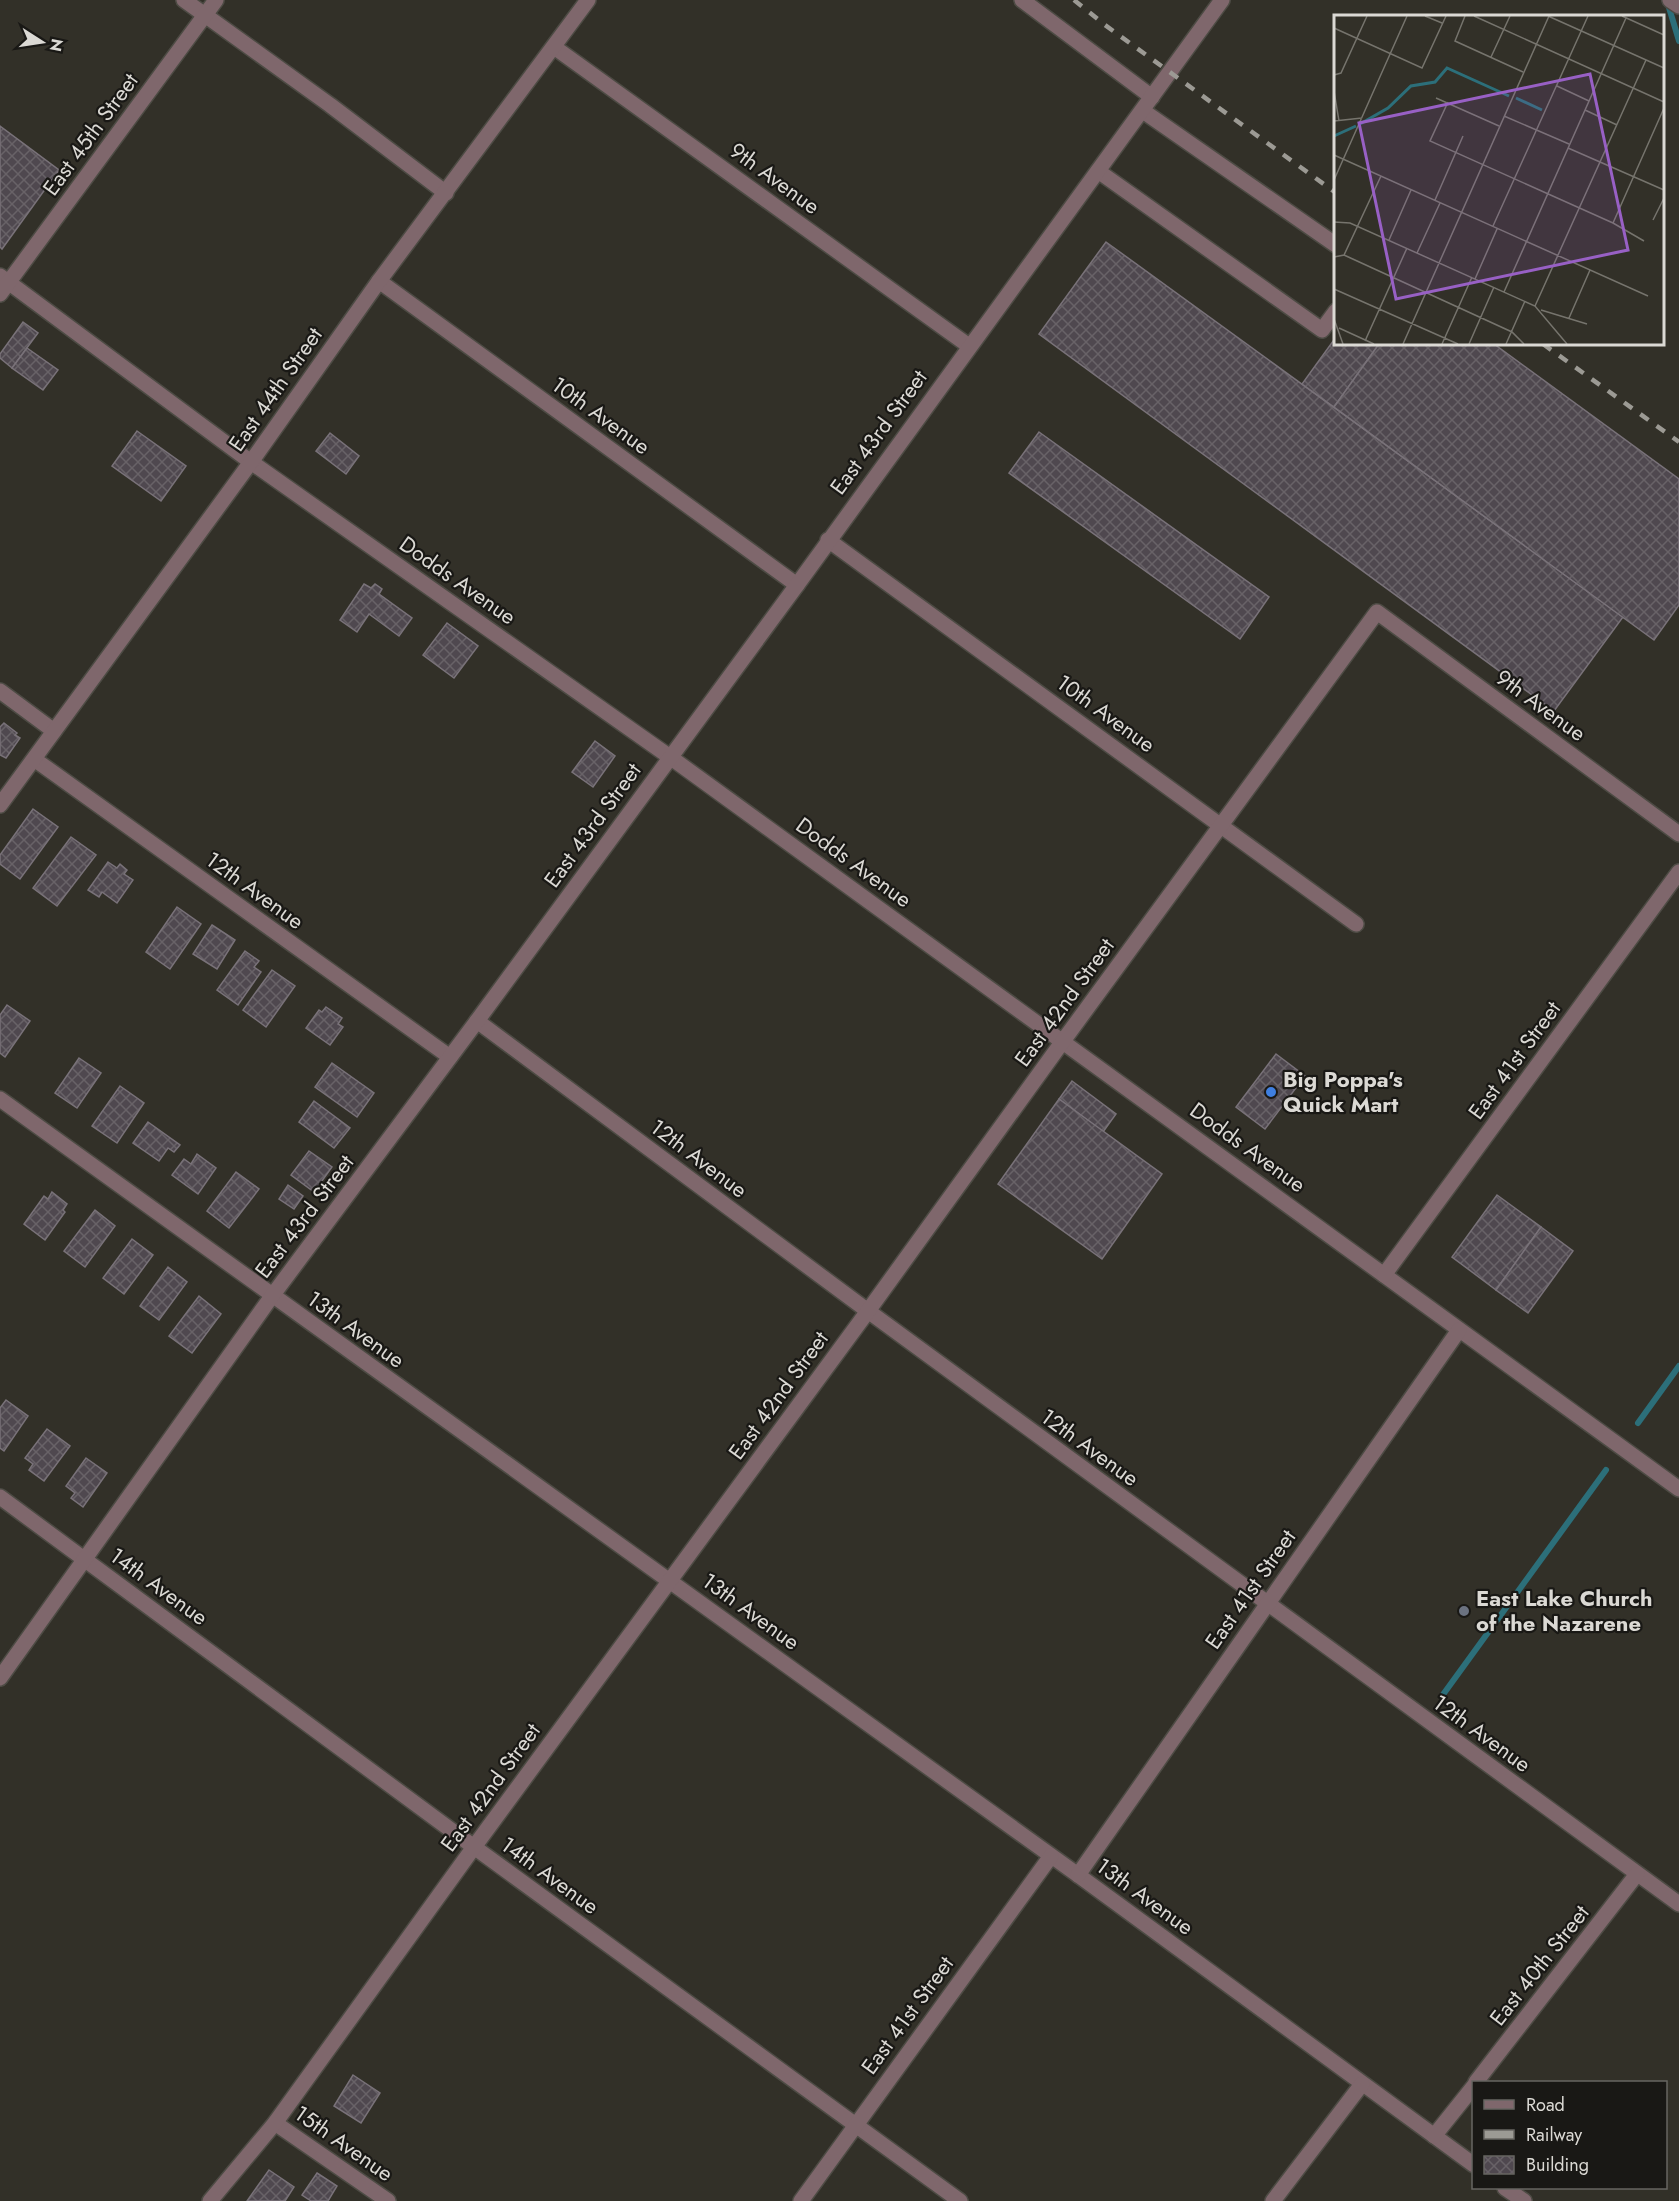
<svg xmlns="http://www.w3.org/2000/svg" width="1679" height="2201" viewBox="0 0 1679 2201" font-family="Jost,sans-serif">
<defs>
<pattern id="building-cross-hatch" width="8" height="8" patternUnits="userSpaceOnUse" patternTransform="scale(1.5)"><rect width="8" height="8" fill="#4f484f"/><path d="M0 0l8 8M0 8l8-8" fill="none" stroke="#686267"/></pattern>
</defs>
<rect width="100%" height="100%" fill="#323028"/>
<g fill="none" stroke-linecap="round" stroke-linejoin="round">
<g stroke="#2c6f7a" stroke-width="6">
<polyline points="1667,1 1679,41"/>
<polyline points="1638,1423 1679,1366"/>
<polyline points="1442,1696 1606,1470"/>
</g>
</g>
<g fill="url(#building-cross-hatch)" stroke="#797279" stroke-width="1.5">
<polygon points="0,126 59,170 2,249 0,247"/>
<polygon points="1106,242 1623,617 1554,711 1039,334"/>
<polygon points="23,322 38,333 12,368 0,358 0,354"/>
<polygon points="1336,337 1336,344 1379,344 1334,407 1302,384"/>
<polygon points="1379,344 1494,344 1679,479 1679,605 1654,640 1334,407"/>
<polygon points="27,348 58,370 43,390 12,368"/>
<polygon points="137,431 186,466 161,501 112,466"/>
<polygon points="1039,432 1269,597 1240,639 1009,473"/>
<polygon points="330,433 359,456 346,474 316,451"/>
<polygon points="364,584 371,588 375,584 382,589 379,594 412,618 399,636 369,614 357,632 340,620"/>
<polygon points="447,623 478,646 454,678 423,655"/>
<polygon points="4,723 17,733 15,735 20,738 6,758 0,755 0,727"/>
<polygon points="595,741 615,756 593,787 572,772"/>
<polygon points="33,809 58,827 20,879 0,864 0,855"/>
<polygon points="71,837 96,855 57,906 33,888"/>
<polygon points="108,862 117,868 120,864 127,870 124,874 133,880 117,903 102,892 99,897 88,890"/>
<polygon points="177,907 201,924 170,969 146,952"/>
<polygon points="212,925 235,940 217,969 193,954"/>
<polygon points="245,951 259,961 254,967 261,972 238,1005 217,990"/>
<polygon points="272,970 295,986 266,1027 243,1010"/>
<polygon points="7,1005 30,1021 5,1057 0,1053 0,1015"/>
<polygon points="326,1007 342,1018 338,1024 343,1027 330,1045 306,1028 319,1010 322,1012"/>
<polygon points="1276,1054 1305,1076 1265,1129 1236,1107"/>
<polygon points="79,1058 101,1073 77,1108 55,1093"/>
<polygon points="332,1063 374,1093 357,1117 315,1087"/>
<polygon points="1072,1081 1116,1114 1103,1132 1059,1099"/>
<polygon points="120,1086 144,1103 117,1143 92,1126"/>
<polygon points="1059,1099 1162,1174 1102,1259 998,1184"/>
<polygon points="314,1101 350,1128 334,1148 299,1122"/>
<polygon points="148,1122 180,1145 174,1152 168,1148 159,1161 133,1143"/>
<polygon points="309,1151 332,1167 314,1192 291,1175"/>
<polygon points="197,1154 216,1168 198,1194 172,1175 184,1159 191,1164"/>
<polygon points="236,1172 259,1189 229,1228 207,1211"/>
<polygon points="288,1185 303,1196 294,1209 279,1199"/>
<polygon points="52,1192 67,1204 63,1210 65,1212 45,1240 24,1224 44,1196 48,1199"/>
<polygon points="1497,1195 1541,1227 1496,1290 1452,1257"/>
<polygon points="95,1210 115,1226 85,1267 64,1251"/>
<polygon points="1541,1227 1573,1251 1528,1313 1496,1290"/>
<polygon points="132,1239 153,1255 124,1294 103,1278"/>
<polygon points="168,1267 187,1282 159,1320 140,1306"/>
<polygon points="199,1296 221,1314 192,1353 169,1336"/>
<polygon points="6,1400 28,1416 4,1451 0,1448 0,1408"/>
<polygon points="47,1429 70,1446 44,1481 29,1470 33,1464 25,1458"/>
<polygon points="86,1458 107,1473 83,1507 71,1498 75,1493 66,1486"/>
<polygon points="353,2075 380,2093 361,2123 334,2106"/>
<polygon points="269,2170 294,2187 285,2201 247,2201"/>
<polygon points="317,2173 337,2186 328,2201 311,2201 302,2195"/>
</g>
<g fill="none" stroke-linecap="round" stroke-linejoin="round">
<defs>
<g id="minor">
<polyline points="184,0 330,105 446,193"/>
<polyline points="1022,0 1152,97"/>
<polyline points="1670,0 1679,6"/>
<polyline points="554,47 969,346"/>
<polyline points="1143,111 1336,245"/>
<polyline points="1098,171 1322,330 1336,311"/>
<polyline points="0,276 251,462 670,757 1679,1489"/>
<polyline points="379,281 797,585"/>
<polyline points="0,294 216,0"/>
<polyline points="828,540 1356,924"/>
<polyline points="0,691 54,731"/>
<polyline points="34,759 450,1057"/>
<polyline points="0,805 251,462 379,281 588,0"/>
<polyline points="477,1021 868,1311 1679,1904"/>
<polyline points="0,1099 1078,1875 1474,2165"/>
<polyline points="1384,1275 1679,872"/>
<polyline points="0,1497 474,1847 960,2201"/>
<polyline points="0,1678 272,1296 477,1021 797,585 1222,0"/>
<polyline points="1078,1875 1459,1330"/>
<polyline points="1476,2082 1637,1874"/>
<polyline points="275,2123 388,2201"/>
<polyline points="1434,2136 1474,2086"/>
<polyline points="1505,2188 1524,2201"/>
<polyline points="210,2201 275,2123 474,1847 868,1311 1063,1041 1377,612 1679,834"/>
<polyline points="801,2201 1051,1856"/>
<polyline points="1273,2201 1362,2084"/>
</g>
</defs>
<use href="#minor" stroke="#4d4b44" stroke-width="18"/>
<use href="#minor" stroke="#7f676c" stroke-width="15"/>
<g stroke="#9c9a94" stroke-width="4.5" stroke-dasharray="10 10" stroke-linecap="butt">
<polyline points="1074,0 1105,25 1336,193"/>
<polyline points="1543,344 1679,442"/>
</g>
</g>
<circle fill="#3f7fe0" stroke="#191815" stroke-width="2" cx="1271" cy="1092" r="6"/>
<circle fill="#6b7280" stroke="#191815" stroke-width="2" cx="1464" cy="1611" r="6"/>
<g text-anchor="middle" stroke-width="4.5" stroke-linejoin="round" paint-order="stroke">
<g font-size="22" fill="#dbd9d4" stroke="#191815">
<text transform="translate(90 134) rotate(-54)" y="8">East 45th Street</text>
<text transform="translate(775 178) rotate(36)" y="8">9th Avenue</text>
<text transform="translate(275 389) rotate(-55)" y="8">East 44th Street</text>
<text transform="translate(601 415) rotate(36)" y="8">10th Avenue</text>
<text transform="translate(878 432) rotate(-54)" y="8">East 43rd Street</text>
<text transform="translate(458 580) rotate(35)" y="8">Dodds Avenue</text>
<text transform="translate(1541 705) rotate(36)" y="8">9th Avenue</text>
<text transform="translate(1106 713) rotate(36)" y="8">10th Avenue</text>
<text transform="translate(592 825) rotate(-54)" y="8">East 43rd Street</text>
<text transform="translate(854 862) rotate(36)" y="8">Dodds Avenue</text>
<text transform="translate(255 890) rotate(36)" y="8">12th Avenue</text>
<text transform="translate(1064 1002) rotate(-54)" y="8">East 42nd Street</text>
<text transform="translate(1514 1060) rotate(-54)" y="8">East 41st Street</text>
<text transform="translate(1248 1147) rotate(36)" y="8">Dodds Avenue</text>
<text transform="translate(699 1158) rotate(37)" y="8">12th Avenue</text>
<text transform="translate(304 1216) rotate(-53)" y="8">East 43rd Street</text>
<text transform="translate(356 1329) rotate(36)" y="8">13th Avenue</text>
<text transform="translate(778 1395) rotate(-54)" y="8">East 42nd Street</text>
<text transform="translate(1090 1447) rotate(36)" y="8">12th Avenue</text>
<text transform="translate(159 1586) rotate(36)" y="8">14th Avenue</text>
<text transform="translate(1250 1589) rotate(-55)" y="8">East 41st Street</text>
<text transform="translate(751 1611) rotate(36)" y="8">13th Avenue</text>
<text transform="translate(1482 1733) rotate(36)" y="8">12th Avenue</text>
<text transform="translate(490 1787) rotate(-54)" y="8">East 42nd Street</text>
<text transform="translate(550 1875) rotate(36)" y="8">14th Avenue</text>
<text transform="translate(1145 1896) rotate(36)" y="8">13th Avenue</text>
<text transform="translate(1539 1965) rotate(-52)" y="8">East 40th Street</text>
<text transform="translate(907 2015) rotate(-54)" y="8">East 41st Street</text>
<text transform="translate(344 2143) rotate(35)" y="8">15th Avenue</text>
</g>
<g font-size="22" font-weight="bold" fill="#dbd9d4" stroke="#191815" text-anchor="start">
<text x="1283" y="1087">Big Poppa's<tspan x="1283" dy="25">Quick Mart</tspan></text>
<text x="1476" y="1606">East Lake Church<tspan x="1476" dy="25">of the Nazarene</tspan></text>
</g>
</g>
<g transform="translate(1334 15)">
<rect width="330" height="330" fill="#323028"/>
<path fill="none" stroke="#2c6f7a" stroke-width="3" d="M182,83L208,95M26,109L54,93L77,71L101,67L113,53L175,81M0,121L22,111"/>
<path fill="none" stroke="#76746d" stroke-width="1.5" d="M91,1L108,8M131,1L121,26L189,57M140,1L330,87M214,1L330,53M288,1L330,20M0,13L88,53L112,1M157,42L176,1M0,60L7,58L33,1M223,71L255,86M0,76L5,106M102,83L165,111M114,87L96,126L279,208L310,226M251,95L283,110M170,101L235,129M0,106L28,103M234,133L330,175M0,140L314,281M0,165L73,1M101,185L129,121M319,205L330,183M0,207L16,208L201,291L233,329M279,208L330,93M159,211L254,1M55,225L77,175M83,238L106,188M10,240L178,317L190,329M0,242L10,240L47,161M141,264L163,214M0,274L124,329M170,277L292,3M201,291L312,45M207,295L253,309M235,303L256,255M0,304L9,329M5,313L40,329M31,326L73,233M69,329L215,1M108,329L138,262M135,329L160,272M172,329L191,286"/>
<path fill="#9860c5" fill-opacity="0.15" stroke="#9860c5" stroke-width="3" d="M256,59L294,235L62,284L25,108Z"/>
<rect width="330" height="330" fill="none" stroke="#dbd9d4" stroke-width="3"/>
</g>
<rect x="1472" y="2081" width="195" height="108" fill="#191815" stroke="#676561" stroke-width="1.5"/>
<rect x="1484" y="2100" width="30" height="9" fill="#7f676c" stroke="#676561" stroke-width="1.5"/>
<text x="1526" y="2111" font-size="18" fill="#dbd9d4">Road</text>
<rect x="1484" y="2130" width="30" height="9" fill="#9c9a94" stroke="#676561" stroke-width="1.5"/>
<text x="1526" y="2141" font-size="18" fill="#dbd9d4">Railway</text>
<rect x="1484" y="2156" width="30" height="18" fill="url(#building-cross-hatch)" stroke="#676561" stroke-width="1.5"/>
<text x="1526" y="2171" font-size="18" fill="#dbd9d4">Building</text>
<g transform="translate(42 42) rotate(102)" stroke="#191815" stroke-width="4.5" paint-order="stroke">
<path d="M0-4.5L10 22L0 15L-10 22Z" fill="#dbd9d4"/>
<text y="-9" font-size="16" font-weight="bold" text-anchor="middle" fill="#dbd9d4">N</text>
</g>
</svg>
